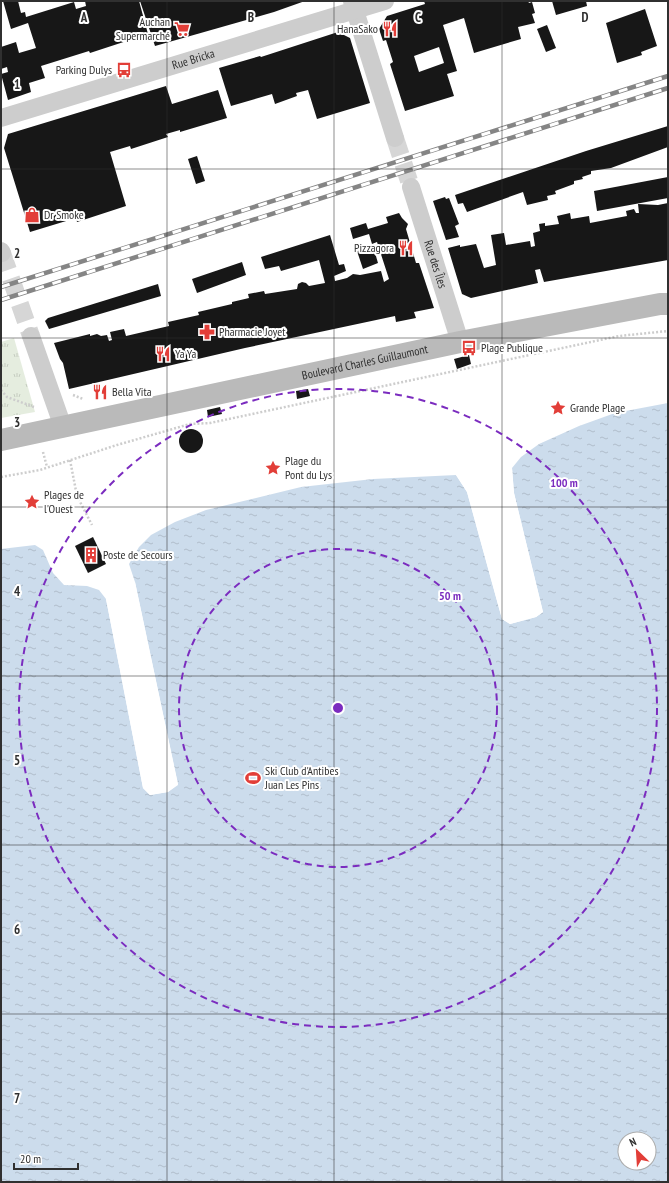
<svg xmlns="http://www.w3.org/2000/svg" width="669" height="1183" viewBox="0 0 669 1183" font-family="'PT Sans Narrow',sans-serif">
<defs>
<pattern id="park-tufts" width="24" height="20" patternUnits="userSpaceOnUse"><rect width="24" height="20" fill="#e5eddf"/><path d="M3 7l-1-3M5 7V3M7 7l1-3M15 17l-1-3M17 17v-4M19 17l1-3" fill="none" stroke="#c5ccc0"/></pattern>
<pattern id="water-ripples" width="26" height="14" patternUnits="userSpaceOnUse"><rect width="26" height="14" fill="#ccdcec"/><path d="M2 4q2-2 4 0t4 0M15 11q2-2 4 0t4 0" fill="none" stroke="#b0bdcb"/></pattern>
</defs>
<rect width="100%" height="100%" fill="#fff"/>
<polygon fill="url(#park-tufts)" points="14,338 35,412 1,418 1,342"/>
<path fill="url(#water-ripples)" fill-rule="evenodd" d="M668,403V1182H1V549L35,545L43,550L53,573L64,585L87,586L99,590L106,599L143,788L150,795L168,792L178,784L135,582L129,564L139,547L151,535L175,522L206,510L301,487L373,479L456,475L467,492L502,619L510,624L536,617L543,612L514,493L512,468L521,457L539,444L579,426L615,413ZM625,1139H649V1163H625Z"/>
<g fill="#fff">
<polygon points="510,468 512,468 514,493 543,612 536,617 510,624 502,619 467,492 456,475 458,474 469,491 503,617 511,622 535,616 540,611 512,493"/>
<polygon points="135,582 178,785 168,792 150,795 143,788 106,599 108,598 145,787 151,793 168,790 176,784 133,583"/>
</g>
<g fill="#171717" fill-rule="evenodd">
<polygon points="3,1 18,1 21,13 25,12 26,17 74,2 76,9 86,6 85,1 139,1 148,34 90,53 89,51 41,66 45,78 29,83 31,92 8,100 1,74 8,72 7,67 1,69 1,47 16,42 19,53 36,48 28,23 11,29"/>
<polygon points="140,1 305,1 274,12 155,46"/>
<path d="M424,1H528L529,3L532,2L535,13L532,14L535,23L518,27L521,39L474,53L464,18L443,25L457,71L447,74L454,96L405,111L390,64L393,62L386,40L383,41L379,29L387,16L425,4ZM439,47L444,63L419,72L414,56Z"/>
<polygon points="552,1 586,1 587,6 556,15"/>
<polygon points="645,9 657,46 641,52 642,55 617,63 606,23"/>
<polygon points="547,25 556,48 546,52 537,29"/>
<polygon points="338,32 350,38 370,103 317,119 308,90 296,93 297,96 275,104 272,94 231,106 219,68 260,56 261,57"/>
<polygon points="166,86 172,104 218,90 227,118 180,132 180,130 166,134 168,137 131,149 130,146 110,152 126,206 77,222 76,218 30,232 4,148 8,134"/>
<polygon points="668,126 668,147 611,168 591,171 591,174 582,177 583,179 574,181 574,184 555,191 556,194 547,196 548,200 527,205 523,192 467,212 463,203 458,204 455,195 586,151"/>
<polygon points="197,156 205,181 196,184 188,159"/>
<polygon points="668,177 668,198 597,211 594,191"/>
<polygon points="445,197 446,199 449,198 459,224 455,226 459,237 446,240 433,201"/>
<polygon points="668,203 668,260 544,282 540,269 535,270 538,283 471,298 462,294 448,248 460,245 460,247 476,244 484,268 496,265 491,235 504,233 506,245 530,241 531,247 535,246 533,233 540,231 539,224 545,223 545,226 559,224 557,216 570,213 571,219 589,216 590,223 627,216 626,211 634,209 636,213 639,213 638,204 658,205"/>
<polygon points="399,213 402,218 408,224 406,229 416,263 419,263 434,308 414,312 416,318 396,322 395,316 245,348 69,389 63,363 60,359 54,343 90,334 90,336 97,334 101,336 107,335 109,341 112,340 110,332 124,329 126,336 169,326 168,322 199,315 198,312 232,304 232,302 249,298 248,294 264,291 265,294 297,289 298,284 302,282 306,283 309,286 325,283 319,260 281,271 279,266 265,269 261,257 330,235 339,265 344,264 346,271 334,276 335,281 347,278 353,274 360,275 381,271 384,282 389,279 377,242 372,244 369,234 353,239 350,228 366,223 368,229 388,223 386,217"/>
<polygon points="373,246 378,263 363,269 357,251"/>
<polygon points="242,262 246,275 197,293 192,279"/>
<polygon points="158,284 161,296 49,329 45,321 48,318"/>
<polygon points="469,355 471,364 457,369 454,359"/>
<polygon points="308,389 310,396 297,399 296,391"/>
<polygon points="220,407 222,414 208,417 207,410"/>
<circle cx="191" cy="441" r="12"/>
<polygon points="93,537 106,564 88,573 75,546"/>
</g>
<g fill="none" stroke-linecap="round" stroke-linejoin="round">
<g stroke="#d6d6d6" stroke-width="18" stroke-dasharray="18 9" stroke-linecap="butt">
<polyline points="395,138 411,187"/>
<polyline points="2,253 31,336"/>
</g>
<g stroke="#cdcdcd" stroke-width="2.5" stroke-dasharray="2 2" stroke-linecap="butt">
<polyline points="1,390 7,397 34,407"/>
<polyline points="73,395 83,399"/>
<polyline points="43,452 47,467"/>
<polyline points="70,460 77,496 92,525"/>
<polyline points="1,477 40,470 117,445 190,424 210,423 619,336 668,331"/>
</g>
<g stroke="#cdcdcd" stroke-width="18">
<polyline points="352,1 395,138"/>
<path id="s1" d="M1,118L385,1"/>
<path id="s2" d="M411,187L460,342"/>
<polyline points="1,251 2,253"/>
<polyline points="31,336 63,427"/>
</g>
<path stroke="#bababa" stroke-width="22" id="s3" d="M1,440L460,342L660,304H668"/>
<defs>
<g id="rail">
<polyline points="1,287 668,76"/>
<polyline points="1,300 668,88"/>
</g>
</defs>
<use href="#rail" stroke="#858585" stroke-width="4.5"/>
<use href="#rail" stroke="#fff" stroke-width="3" stroke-dasharray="9" stroke-linecap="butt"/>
</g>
<path fill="none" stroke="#303030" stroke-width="1" stroke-opacity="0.55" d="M167,1V1182M334,1V1182M502,1V1182M1,169H668M1,338H668M1,507H668M1,676H668M1,845H668M1,1014H668"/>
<g fill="none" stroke="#7b2cbf" stroke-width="2" stroke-dasharray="7 5">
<circle cx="338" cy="708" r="159"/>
<circle cx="338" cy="708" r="319"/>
</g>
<defs>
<symbol id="supermarket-bare" viewBox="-9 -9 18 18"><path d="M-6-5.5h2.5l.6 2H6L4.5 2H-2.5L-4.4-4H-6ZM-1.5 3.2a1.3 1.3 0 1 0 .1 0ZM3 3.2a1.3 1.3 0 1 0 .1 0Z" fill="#e23e38" stroke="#fff" stroke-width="2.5" paint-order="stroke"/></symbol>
<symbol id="restaurant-bare" viewBox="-9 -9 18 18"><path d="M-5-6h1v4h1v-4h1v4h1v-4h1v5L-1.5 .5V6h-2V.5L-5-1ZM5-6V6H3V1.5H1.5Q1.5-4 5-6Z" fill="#e23e38" stroke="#fff" stroke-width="2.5" paint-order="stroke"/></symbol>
<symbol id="bus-bare" viewBox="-9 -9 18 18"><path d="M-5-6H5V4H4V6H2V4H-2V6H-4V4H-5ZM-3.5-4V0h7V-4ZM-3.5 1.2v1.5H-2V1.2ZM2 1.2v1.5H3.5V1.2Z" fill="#e23e38" stroke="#fff" stroke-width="2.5" paint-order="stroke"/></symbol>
<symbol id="shop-bare" viewBox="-9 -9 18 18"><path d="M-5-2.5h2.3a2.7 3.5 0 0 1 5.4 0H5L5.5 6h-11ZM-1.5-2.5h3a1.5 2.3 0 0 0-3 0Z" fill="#e23e38" stroke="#fff" stroke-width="2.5" paint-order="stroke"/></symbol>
<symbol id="pharmacy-bare" viewBox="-9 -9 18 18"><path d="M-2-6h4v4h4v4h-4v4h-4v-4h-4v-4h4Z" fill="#e23e38" stroke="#fff" stroke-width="2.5" paint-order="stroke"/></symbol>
<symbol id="sight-bare" viewBox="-9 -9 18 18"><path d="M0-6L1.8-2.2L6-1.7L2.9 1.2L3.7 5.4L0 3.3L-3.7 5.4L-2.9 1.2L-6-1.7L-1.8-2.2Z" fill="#e23e38" stroke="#fff" stroke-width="2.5" paint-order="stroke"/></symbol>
<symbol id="building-bare" viewBox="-9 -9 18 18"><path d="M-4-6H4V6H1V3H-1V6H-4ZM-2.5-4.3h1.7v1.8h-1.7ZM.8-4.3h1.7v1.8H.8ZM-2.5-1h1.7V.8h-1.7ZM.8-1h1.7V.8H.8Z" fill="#e23e38" stroke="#fff" stroke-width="2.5" paint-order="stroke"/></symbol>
<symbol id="stadium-bare" viewBox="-9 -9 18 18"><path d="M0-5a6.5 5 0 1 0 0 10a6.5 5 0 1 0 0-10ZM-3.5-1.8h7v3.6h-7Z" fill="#e23e38" stroke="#fff" stroke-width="2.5" paint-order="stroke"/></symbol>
</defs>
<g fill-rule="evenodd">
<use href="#supermarket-bare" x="171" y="18" width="22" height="22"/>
<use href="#restaurant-bare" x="379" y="18" width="22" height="22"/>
<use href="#bus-bare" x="113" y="59" width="22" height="22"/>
<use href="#shop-bare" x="21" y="204" width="22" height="22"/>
<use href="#restaurant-bare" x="395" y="237" width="22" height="22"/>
<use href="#pharmacy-bare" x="196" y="321" width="22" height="22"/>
<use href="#bus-bare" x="458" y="337" width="22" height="22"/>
<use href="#restaurant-bare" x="152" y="343" width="22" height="22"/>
<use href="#restaurant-bare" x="89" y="381" width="22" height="22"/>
<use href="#sight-bare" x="547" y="397" width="22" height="22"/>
<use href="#sight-bare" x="262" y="457" width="22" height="22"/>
<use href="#sight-bare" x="21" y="491" width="22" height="22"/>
<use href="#building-bare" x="80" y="544" width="22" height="22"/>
<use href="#stadium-bare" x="242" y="767" width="22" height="22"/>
</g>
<g text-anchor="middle" stroke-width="4" stroke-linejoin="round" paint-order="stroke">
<g font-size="12" fill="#303030" stroke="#fff" text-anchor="start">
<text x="170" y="26" text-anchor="end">Auchan<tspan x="170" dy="14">Supermarché</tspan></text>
<text x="378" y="33" text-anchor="end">HanaSako</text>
<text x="112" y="74" text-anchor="end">Parking Dulys</text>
<text x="44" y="219">Dr Smoke</text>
<text x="394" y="252" text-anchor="end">Pizzagora</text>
<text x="219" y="336">Pharmacie Joyet</text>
<text x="481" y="352">Plage Publique</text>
<text x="175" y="358">Ya Ya</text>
<text x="112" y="396">Bella Vita</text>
<text x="570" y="412">Grande Plage</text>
<text x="285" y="465">Plage du<tspan x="285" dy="14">Pont du Lys</tspan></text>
<text x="44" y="499">Plages de<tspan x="44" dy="14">l'Ouest</tspan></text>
<text x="103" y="559">Poste de Secours</text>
<text x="265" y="775">Ski Club d'Antibes<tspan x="265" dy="14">Juan Les Pins</tspan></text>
</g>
<g font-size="12" fill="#303030" stroke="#fff">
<text dy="4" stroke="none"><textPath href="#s1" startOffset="201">Rue Bricka</textPath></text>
<text dy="4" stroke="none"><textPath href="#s2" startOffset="81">Rue des Îles</textPath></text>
<text dy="4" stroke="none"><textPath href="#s3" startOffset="372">Boulevard Charles Guillaumont</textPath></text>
</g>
</g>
<g font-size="13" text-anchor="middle" font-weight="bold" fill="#303030" stroke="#fff" stroke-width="4" stroke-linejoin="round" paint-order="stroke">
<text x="84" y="22">A</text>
<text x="251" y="22">B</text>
<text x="418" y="22">C</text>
<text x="585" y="22">D</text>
<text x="17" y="89">1</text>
<text x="17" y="258">2</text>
<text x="17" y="427">3</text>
<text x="17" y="596">4</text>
<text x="17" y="765">5</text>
<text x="17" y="934">6</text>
<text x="17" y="1103">7</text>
</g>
<circle cx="338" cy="708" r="6" fill="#7b2cbf" stroke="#fff" stroke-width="2"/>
<g font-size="12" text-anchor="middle" font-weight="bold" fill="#7b2cbf" stroke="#fff" stroke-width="4" stroke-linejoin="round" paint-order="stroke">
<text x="564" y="487">100 m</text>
<text x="450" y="600">50 m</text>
</g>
<rect width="669" height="1183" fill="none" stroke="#303030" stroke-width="4"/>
<g transform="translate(637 1151) rotate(335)"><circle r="19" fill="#ffffff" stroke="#acacac"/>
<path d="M0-3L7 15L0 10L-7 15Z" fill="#e23e38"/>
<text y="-6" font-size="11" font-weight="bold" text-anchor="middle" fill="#303030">N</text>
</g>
<path d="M14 1163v6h64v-6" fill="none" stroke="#303030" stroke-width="2"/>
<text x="20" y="1163" font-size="12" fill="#303030" stroke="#ffffff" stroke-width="3" paint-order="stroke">20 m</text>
</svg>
